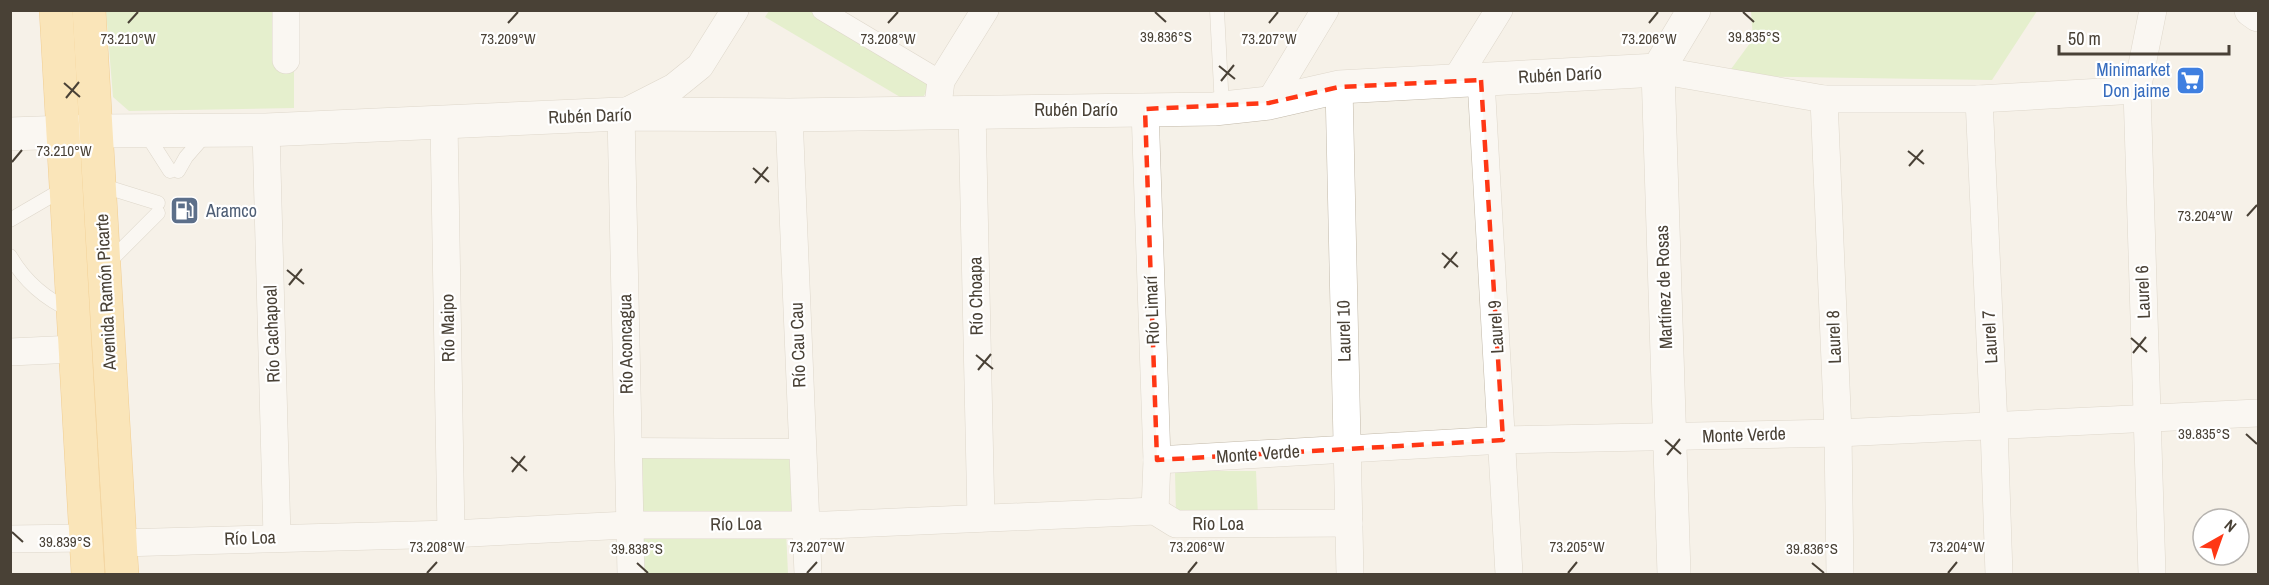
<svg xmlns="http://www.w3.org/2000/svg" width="2269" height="585" viewBox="0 0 2269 585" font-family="'Archivo Narrow',sans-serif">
<rect width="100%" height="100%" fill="#f5f1e8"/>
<g fill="#d0edad">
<polygon points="106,11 276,11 294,67 294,108 129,111 113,97"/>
<polygon points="769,11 814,11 933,81 917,107 765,17"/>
<polygon points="1751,11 2037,11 1992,80 1726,76 1753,39"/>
<polygon points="791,442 792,515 637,516 635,444"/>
<polygon points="1175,471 1256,471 1258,517 1176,514"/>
<polygon points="786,531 788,574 642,574 641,534"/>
</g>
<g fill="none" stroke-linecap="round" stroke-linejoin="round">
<defs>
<g id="service">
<polyline points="1217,10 1222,108"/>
<polyline points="145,132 170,171"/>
<polyline points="178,171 186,157 206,134"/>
<polyline points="100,185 158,203"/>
<polyline points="10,220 65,188"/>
<path d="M10,256C25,282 45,299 72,311"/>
<polyline points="108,263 158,213"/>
</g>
<g id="pedestrian">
<polyline points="822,10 941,81"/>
<polyline points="628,448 802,449"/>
</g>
<g id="minor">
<polyline points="286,10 286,60"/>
<polyline points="1658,70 1824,99 1979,99 2137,90"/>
<polyline points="1481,80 1509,574"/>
<polyline points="1455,81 1499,10"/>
<polyline points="1339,87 1350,574"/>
<polyline points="1824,99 1838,433 1840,574"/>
<polyline points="1979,99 1994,426 1999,574"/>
<polyline points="1269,103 1325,10"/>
<polyline points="1145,109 1157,460 1155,511"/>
<polyline points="972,111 981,518"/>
<polyline points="937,113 941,81 985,10"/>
<polyline points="789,115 808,574"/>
<polyline points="444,122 451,534"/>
<polyline points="266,130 277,537"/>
<polyline points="10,352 75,349"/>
<polyline points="1157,460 1503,440 1838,433 2258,413"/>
<polyline points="10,539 85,538"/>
<polyline points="120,543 451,534 628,525 827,525 1155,511 1176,524 1349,523"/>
<polyline points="631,574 621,114 674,87 700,66 735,10"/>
<polyline points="2152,574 2137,90 2153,10"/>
</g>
<g id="tertiary">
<polyline points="2251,10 2258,15"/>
<polyline points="10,134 96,131 266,130 621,114 789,115 1214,109 1269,103 1339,87 1658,70"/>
<polyline points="1674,574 1658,70 1694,10"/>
</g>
<g id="trunk">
<polyline points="56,10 88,574"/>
<polyline points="89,10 122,574"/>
</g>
</defs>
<use href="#service" stroke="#c2b9a9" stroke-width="15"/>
<use href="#pedestrian" stroke="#c2b9a9" stroke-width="21"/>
<use href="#minor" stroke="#c2b9a9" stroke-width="28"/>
<use href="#tertiary" stroke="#c2b9a9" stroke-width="34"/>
<use href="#trunk" stroke="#eba42c" stroke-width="34"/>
<use href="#service" stroke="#fff" stroke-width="14"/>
<use href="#pedestrian" stroke="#fff" stroke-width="20"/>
<use href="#minor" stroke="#fff" stroke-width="27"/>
<use href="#tertiary" stroke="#fff" stroke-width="33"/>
<use href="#trunk" stroke="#ffd780" stroke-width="33"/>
</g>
<path d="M0 0H2269V585H0ZM1481,80L1503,440L1157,460L1145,109L1269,103L1339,87Z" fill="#f5f1e8" fill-opacity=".55" fill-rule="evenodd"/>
<path fill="none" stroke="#ff3715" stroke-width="4.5" stroke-dasharray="12 8" stroke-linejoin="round" d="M1481,80L1503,440L1157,460L1145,109L1269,103L1339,87Z"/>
<path fill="none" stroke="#494136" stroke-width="2" d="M1155,12L1166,22M1743,12L1754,22M128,23L138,12M508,23L518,12M888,23L898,12M1269,23L1278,12M1649,23L1658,12M1219,66L1235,79M1221,81L1234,65M64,83L80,97M66,98L79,82M1908,151L1924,164M12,162L22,150M1909,166L1923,150M753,168L769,182M755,183L768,167M2247,216L2257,205M1442,253L1458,267M1444,268L1457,252M287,270L304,284M289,285L302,269M2131,338L2147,352M2133,353L2146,337M976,355L993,369M978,370L991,354M2246,434L2257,444M1665,440L1681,454M1667,455L1680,439M511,457L527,471M512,472L525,456M12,532L23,542M637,563L648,573M1812,563L1824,573M427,573L437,562M807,573L817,562M1188,573L1197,562M1568,573L1577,562M1948,573L1957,562"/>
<defs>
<symbol id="supermarket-square" viewBox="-11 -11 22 22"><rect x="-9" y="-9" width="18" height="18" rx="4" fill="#3f7fe0" stroke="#fff"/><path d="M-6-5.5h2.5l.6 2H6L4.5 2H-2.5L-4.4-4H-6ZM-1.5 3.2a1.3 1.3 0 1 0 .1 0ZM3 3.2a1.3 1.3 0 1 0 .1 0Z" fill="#fff"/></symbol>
<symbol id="fuel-square" viewBox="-11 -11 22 22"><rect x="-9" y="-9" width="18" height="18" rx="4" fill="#5c6f8a" stroke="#fff"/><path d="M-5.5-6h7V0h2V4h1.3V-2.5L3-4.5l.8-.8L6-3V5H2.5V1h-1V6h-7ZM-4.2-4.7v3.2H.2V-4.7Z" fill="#fff"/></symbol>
</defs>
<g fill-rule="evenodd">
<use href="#supermarket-square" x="2174" y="64" width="33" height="33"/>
<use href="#fuel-square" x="168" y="194" width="33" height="33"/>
</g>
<g text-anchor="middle" stroke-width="4.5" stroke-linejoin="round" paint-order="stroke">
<g font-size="18" fill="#366cbe" stroke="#fff" text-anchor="end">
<text x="2170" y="76">Minimarket<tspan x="2170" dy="21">Don jaime</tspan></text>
</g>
<g font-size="18" fill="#494136" stroke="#fff">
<text transform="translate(1560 75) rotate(-3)" y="6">Rubén Darío</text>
<text x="1076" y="116">Rubén Darío</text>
<text transform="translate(590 116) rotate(-2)" y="6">Rubén Darío</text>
<text transform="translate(1664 287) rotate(-92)" y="6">Martínez de Rosas</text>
<text transform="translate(106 292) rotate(-93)" y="6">Avenida Ramón Picarte</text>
<text transform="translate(2143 292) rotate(-92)" y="6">Laurel 6</text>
<text transform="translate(976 296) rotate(-91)" y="6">Río Choapa</text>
<text transform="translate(1152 310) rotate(-92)" y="6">Río Limarí</text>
<text transform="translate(1496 327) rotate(-93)" y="6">Laurel 9</text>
<text transform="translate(448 328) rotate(-91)" y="6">Río Maipo</text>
<text transform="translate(1344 331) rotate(-91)" y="6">Laurel 10</text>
<text transform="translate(272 334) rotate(-92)" y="6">Río Cachapoal</text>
<text transform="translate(1834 337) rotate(-92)" y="6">Laurel 8</text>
<text transform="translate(1990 337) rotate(-93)" y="6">Laurel 7</text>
<text transform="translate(626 344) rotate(-91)" y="6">Río Aconcagua</text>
<text transform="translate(798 345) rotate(-92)" y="6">Río Cau Cau</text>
<text transform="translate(1744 435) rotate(-2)" y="6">Monte Verde</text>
<text transform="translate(1258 454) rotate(-4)" y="6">Monte Verde</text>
<text transform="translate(736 524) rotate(-1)" y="6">Río Loa</text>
<text x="1218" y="530">Río Loa</text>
<text transform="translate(250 538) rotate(-2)" y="6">Río Loa</text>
</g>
<g font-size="18" fill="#4e5e75" stroke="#fff" text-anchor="start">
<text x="206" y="217">Aramco</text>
</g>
</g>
<g font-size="15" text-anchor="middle" fill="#494136" stroke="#fff" stroke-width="4.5" stroke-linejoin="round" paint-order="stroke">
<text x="1166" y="42">39.836°S</text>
<text x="1754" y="42">39.835°S</text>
<text x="128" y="44">73.210°W</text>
<text x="508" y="44">73.209°W</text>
<text x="888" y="44">73.208°W</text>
<text x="1269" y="44">73.207°W</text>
<text x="1649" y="44">73.206°W</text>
<text x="64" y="156">73.210°W</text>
<text x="2205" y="221">73.204°W</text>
<text x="2204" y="439">39.835°S</text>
<text x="65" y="547">39.839°S</text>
<text x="437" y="552">73.208°W</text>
<text x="817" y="552">73.207°W</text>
<text x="1197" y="552">73.206°W</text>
<text x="1577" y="552">73.205°W</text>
<text x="1957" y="552">73.204°W</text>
<text x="637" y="554">39.838°S</text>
<text x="1812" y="554">39.836°S</text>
</g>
<rect width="2269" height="585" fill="none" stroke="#494136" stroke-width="24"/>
<g transform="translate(2221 537) rotate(40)"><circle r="28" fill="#ffffff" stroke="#b6b3af" stroke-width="1.5"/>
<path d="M0-4.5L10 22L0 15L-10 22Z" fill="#ff3715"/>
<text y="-9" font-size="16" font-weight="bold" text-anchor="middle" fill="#494136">N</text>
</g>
<path d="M2059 45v9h170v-9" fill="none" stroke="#494136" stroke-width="3"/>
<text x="2068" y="45" font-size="18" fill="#494136" stroke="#ffffff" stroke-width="4.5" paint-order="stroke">50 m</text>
</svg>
